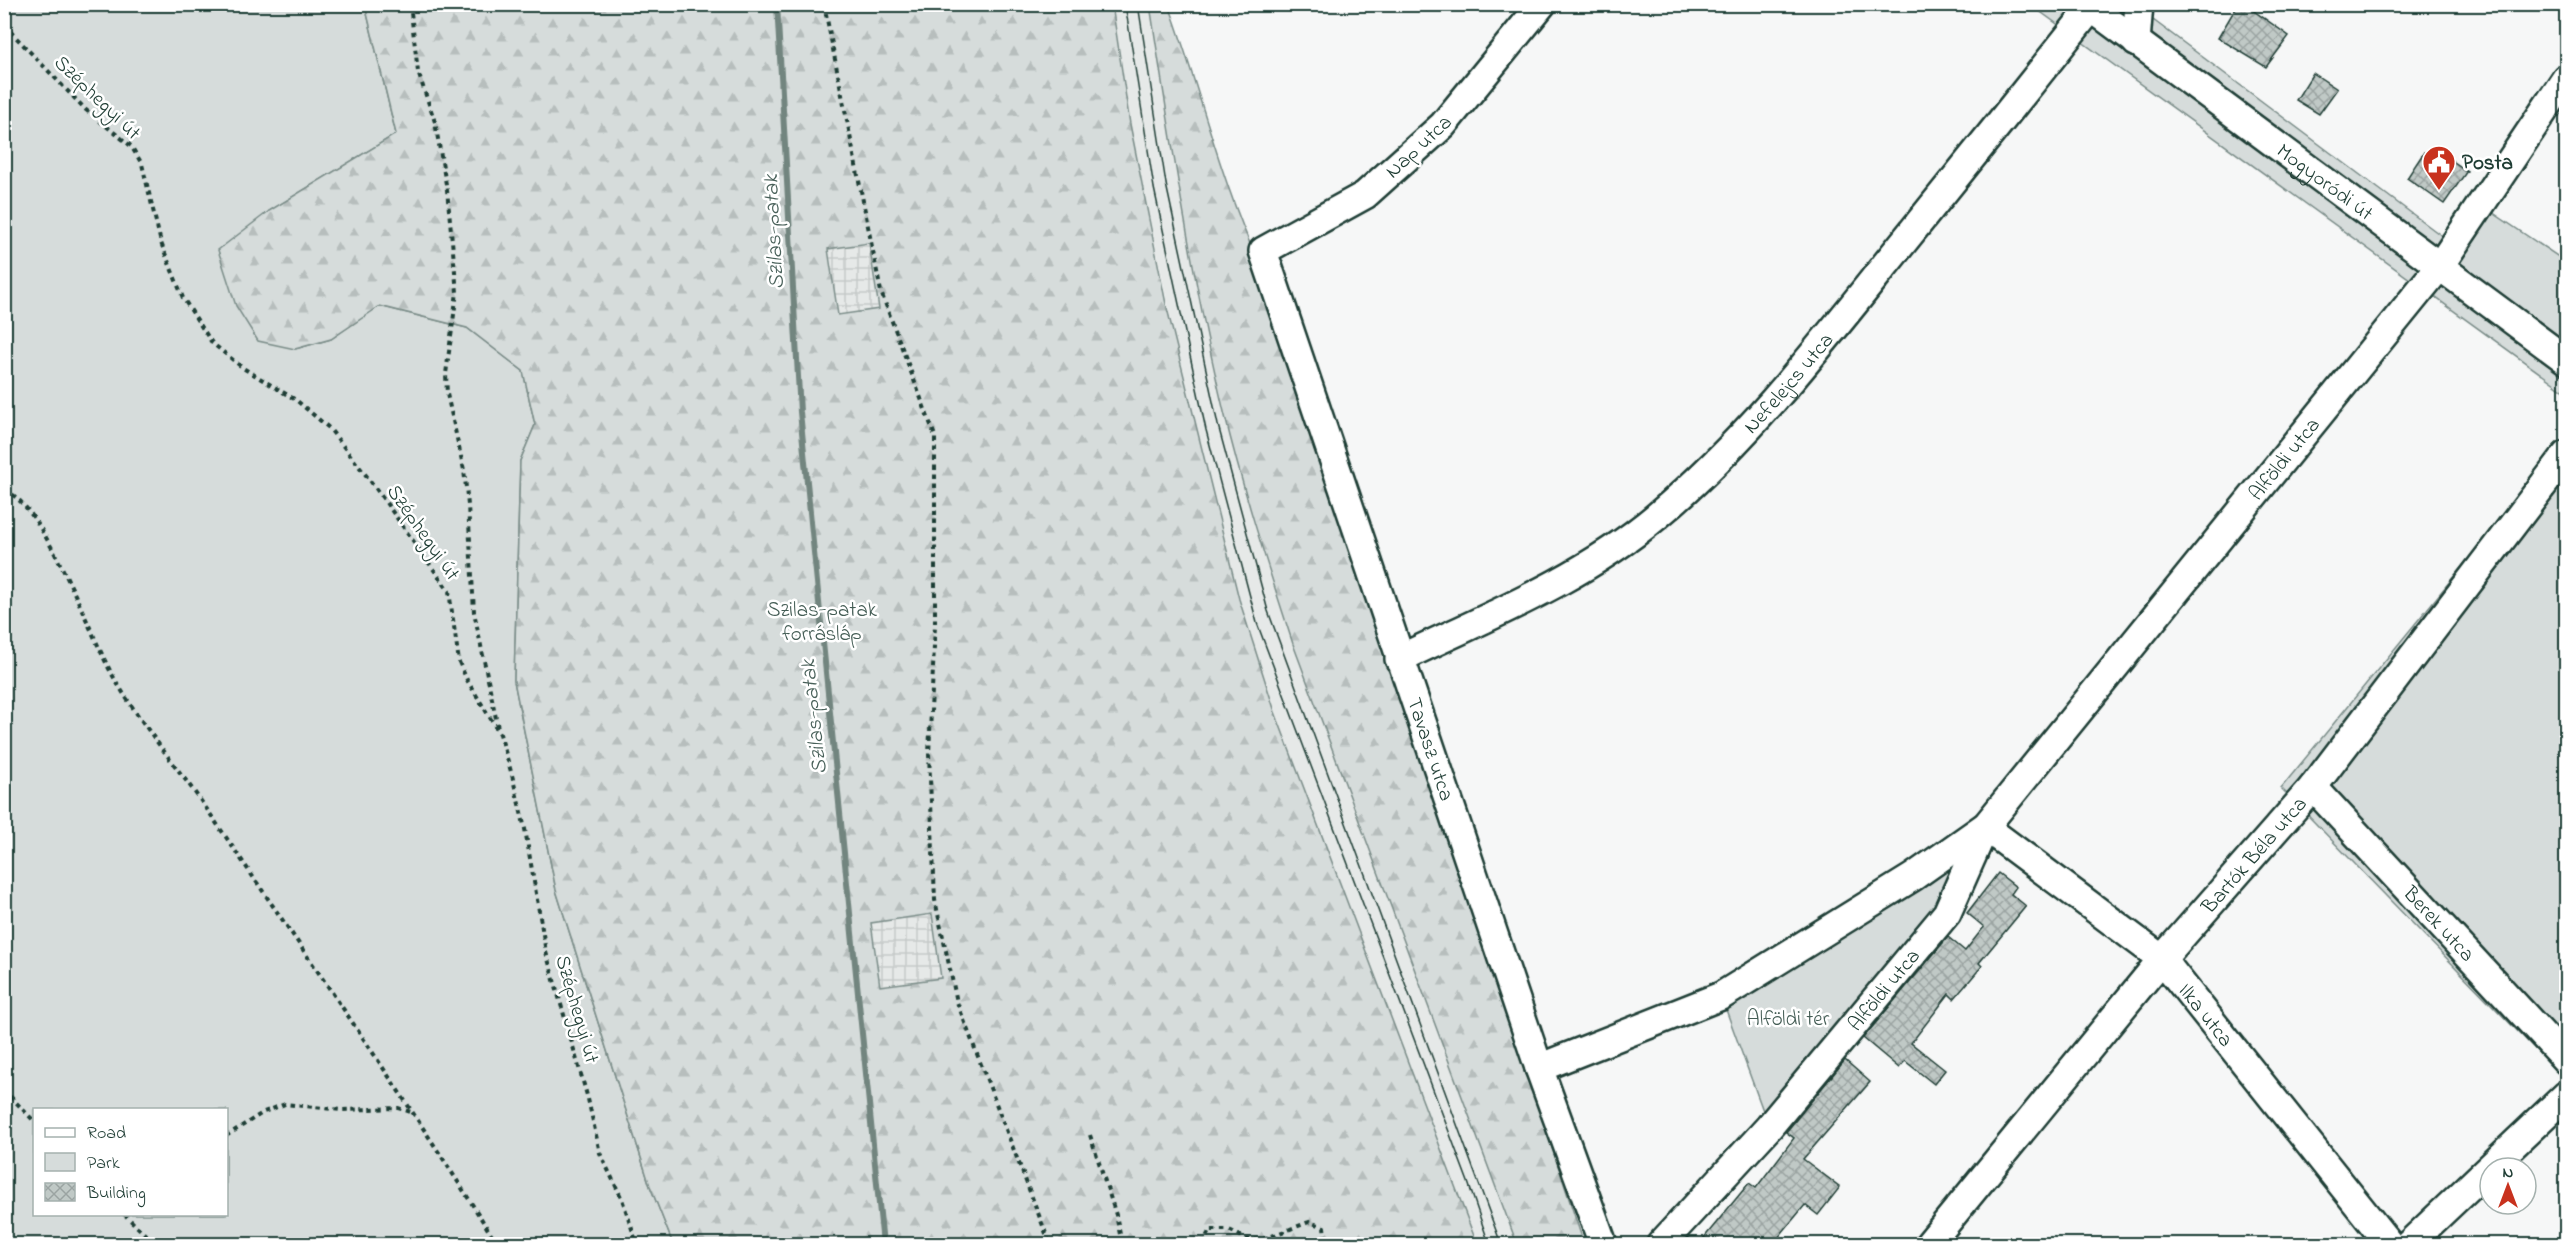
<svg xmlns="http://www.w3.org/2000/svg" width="2571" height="1249" viewBox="0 0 2571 1249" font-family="'Indie Flower',sans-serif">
<defs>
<pattern id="industrial-grid" width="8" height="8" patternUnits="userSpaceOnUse" patternTransform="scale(1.5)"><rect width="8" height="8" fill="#e6e9e8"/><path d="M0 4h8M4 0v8" fill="none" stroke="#c5c9c8"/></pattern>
<pattern id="forest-firs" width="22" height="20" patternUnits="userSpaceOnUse" patternTransform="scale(1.5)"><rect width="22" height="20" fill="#d6dcdb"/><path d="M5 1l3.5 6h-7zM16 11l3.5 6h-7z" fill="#b7bebd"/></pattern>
<pattern id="building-cross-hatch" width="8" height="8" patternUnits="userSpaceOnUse" patternTransform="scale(1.5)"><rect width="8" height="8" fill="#c0c9c6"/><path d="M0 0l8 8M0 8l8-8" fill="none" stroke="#9ba4a2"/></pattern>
</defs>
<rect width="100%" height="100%" fill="#f6f7f7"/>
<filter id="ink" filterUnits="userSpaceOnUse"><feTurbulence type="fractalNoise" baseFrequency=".0167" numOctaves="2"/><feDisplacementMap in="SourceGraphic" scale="12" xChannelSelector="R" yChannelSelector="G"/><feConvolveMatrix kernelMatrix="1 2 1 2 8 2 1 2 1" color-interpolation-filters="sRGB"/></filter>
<g filter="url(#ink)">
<polygon fill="#e6e9e8" points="1112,5 1150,5 1180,196 1293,644 1517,1244 1477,1244 1275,712 1239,599 1184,383 1130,124"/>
<g fill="url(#industrial-grid)">
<polygon points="869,243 879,309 838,315 827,249"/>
<polygon points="932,914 941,978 880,986 871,923"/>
</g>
<g fill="#d6dcdb" stroke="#7a8c88" stroke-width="1.5" fill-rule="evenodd">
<path d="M5,5H365L396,134L269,211L295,349L331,339L379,306L467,328L523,371L535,425L520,461L514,681L556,890L650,1186L673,1244H5ZM34,1110H226V1214H34Z"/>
<polygon points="2031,5 2133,5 2442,236 2471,198 2566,262 2566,392"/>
<polygon points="2566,439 2566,871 2563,874 2566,878 2566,1081 2281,788"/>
<polygon points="1985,827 1947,913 1769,1127 1721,996"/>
</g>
<g fill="url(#forest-firs)" stroke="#7a8c88" stroke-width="1.5" fill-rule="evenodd">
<path d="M365,5H1112L1130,124L1166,304L1239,599L1275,712L1477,1244H673L650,1186L556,890L514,681L520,461L535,425L523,371L467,328L380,306L331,339L295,349L258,341L236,306L218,250L269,211L396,134ZM869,243L879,309L838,315L828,249ZM932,914L941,978L880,986L871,923Z"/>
<path d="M1150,5H1169C1200,90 1221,182 1259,264L1584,1244H1517L1293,644C1268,567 1243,491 1224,412C1192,278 1171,141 1150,5Z"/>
</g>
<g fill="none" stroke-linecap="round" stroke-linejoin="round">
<polyline stroke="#72857f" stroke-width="6" points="777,4 800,412 883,1244"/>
</g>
<g fill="url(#building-cross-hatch)" stroke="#1f3d34" stroke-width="1.5">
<polygon points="2238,4 2244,4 2289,36 2266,67 2218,38"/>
<polygon points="2313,73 2337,89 2319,114 2296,100"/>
<polygon points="2424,152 2446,167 2451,160 2467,171 2444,204 2407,178"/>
<polygon points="1998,873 2016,887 2011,894 2026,906 1979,963 1982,966 1954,999 1949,994 1911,1043 1945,1070 1934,1084 1905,1061 1899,1068 1863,1038 1948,937 1965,951 1984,927 1967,913"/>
<polygon points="1845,1060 1870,1082 1803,1159 1840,1187 1818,1215 1805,1205 1772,1245 1698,1245 1749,1183 1756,1188 1794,1138 1786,1132"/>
</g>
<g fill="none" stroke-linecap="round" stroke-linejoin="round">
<defs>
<g id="minor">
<path id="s1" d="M1542,4L1443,125L1365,195L1263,251L1539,1068L1603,1244"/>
<path id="s2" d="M2086,4L2566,360"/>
<polyline points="2136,42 2139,4"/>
<path id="s3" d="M1399,659C1487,617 1581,580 1657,516C1744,443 1814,354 1885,265C1954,180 2023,94 2091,8"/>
<path id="s4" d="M2313,787L2566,1060"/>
<path id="s5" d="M1985,827L2162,959L2389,1244"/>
<polyline points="1539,1068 1721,996 1913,877 1984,827"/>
<path id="s6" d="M1661,1244L1769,1127L1947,913L1985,827L2439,267L2566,78"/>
<path id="s7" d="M1929,1244L2162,959L2313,787L2566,455"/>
<polyline points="2409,1244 2566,1095"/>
</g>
</defs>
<use href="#minor" stroke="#1f3d34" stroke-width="32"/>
<g stroke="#1f3d34" stroke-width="4" stroke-dasharray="4.5 4.5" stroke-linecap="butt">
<polyline points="410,4 418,72 435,122 447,190 457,292 446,374 447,394 464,470 468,505 474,612 498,728"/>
<polyline points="824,4 881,292 935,436 935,625 929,754 935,900 957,1002 1050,1244"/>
<polyline points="4,25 86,110 131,146 142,164 161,243 183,298 212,343 243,368 296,400 329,428 369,479 449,591 459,662 467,680 500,734 512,775 525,829 546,952 588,1099 600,1153 622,1199 637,1244"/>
<path d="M4,491C41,498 93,642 113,676C142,727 182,772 215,821C310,961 408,1100 497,1244"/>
<polyline points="4,1090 34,1121"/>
<polyline points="1090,1135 1116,1215 1122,1244"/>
<polyline points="226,1136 264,1112 285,1104 342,1110 398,1108 411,1112"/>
<polyline points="124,1214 155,1244"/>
<polyline points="1202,1244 1210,1230 1229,1230 1247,1239 1261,1240 1309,1222 1324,1227 1326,1244"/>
</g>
<use href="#minor" stroke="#fff" stroke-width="27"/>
<g stroke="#1f3d34" stroke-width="1.5">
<polyline points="1125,4 1154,188 1206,430 1257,623 1468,1182 1489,1244"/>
<polyline points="1138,4 1166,184 1218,425 1268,611 1501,1244"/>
</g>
</g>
</g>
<defs>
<symbol id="civic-pin" viewBox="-11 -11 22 30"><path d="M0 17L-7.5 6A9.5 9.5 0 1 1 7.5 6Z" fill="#c8321e" stroke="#fff"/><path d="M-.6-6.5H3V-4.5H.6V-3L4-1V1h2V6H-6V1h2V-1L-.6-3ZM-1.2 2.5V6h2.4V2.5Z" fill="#fff"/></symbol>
</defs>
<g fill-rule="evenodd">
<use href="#civic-pin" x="2420" y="143" width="38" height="52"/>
</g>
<g text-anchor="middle" stroke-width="5" stroke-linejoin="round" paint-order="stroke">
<g font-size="21" fill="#1f3d34" stroke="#fff">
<text transform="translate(98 97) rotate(44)" y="7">Széphegyi út</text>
<text transform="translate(1418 146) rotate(-43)" y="7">Nap utca</text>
<text dy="7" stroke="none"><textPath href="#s2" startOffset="298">Mogyoródi út</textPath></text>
<text dy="7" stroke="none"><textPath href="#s3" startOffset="483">Nefelejcs utca</textPath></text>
<text dy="7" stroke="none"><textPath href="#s6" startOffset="1006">Alföldi utca</textPath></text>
<text transform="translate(424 532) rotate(55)" y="7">Széphegyi út</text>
<text dy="7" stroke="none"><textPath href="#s1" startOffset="903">Tavasz utca</textPath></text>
<text dy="7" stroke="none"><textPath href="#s7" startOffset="507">Bartók Béla utca</textPath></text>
<text dy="7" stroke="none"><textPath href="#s4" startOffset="186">Berek utca</textPath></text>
<text dy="7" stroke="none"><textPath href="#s6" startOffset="338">Alföldi utca</textPath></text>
<text transform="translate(578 1009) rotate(74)" y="7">Széphegyi út</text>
<text dy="7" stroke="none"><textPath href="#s5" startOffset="292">Ilka utca</textPath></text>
</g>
<g font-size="21" font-weight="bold" fill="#1f3d34" stroke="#fff" text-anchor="start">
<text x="2462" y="169">Posta</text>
</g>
<g font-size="21" fill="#445d55" stroke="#fff">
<text x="822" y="616">Szilas-patak<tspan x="822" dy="24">forrásláp</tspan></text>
<text x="1788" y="1025">Alföldi tér</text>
</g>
<g font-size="22" font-style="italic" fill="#49615a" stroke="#fff">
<text transform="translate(772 232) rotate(-93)" y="8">Szilas-patak</text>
<text transform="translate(812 717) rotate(-96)" y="8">Szilas-patak</text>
</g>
</g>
<rect width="2571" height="1249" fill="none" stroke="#fff" stroke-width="24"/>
<rect x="12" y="12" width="2547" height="1225" fill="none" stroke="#1f3d34" stroke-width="2" filter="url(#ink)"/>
<rect x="33" y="1108" width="195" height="108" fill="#ffffff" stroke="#a5b1ae" stroke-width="1.5"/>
<rect x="45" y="1128" width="30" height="9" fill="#ffffff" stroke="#a5b1ae" stroke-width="1.5"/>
<text x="87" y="1138" font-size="18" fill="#1f3d34">Road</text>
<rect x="45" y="1153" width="30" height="18" fill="#d6dcdb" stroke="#a5b1ae" stroke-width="1.5"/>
<text x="87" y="1168" font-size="18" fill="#1f3d34">Park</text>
<rect x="45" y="1183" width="30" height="18" fill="url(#building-cross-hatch)" stroke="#a5b1ae" stroke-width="1.5"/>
<text x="87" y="1198" font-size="18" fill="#1f3d34">Building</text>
<g transform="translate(2508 1186)"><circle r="28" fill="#ffffff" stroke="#a5b1ae" stroke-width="1.5"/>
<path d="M0-4.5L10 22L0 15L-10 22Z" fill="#c8321e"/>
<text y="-9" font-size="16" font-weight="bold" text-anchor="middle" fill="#1f3d34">N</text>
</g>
</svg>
